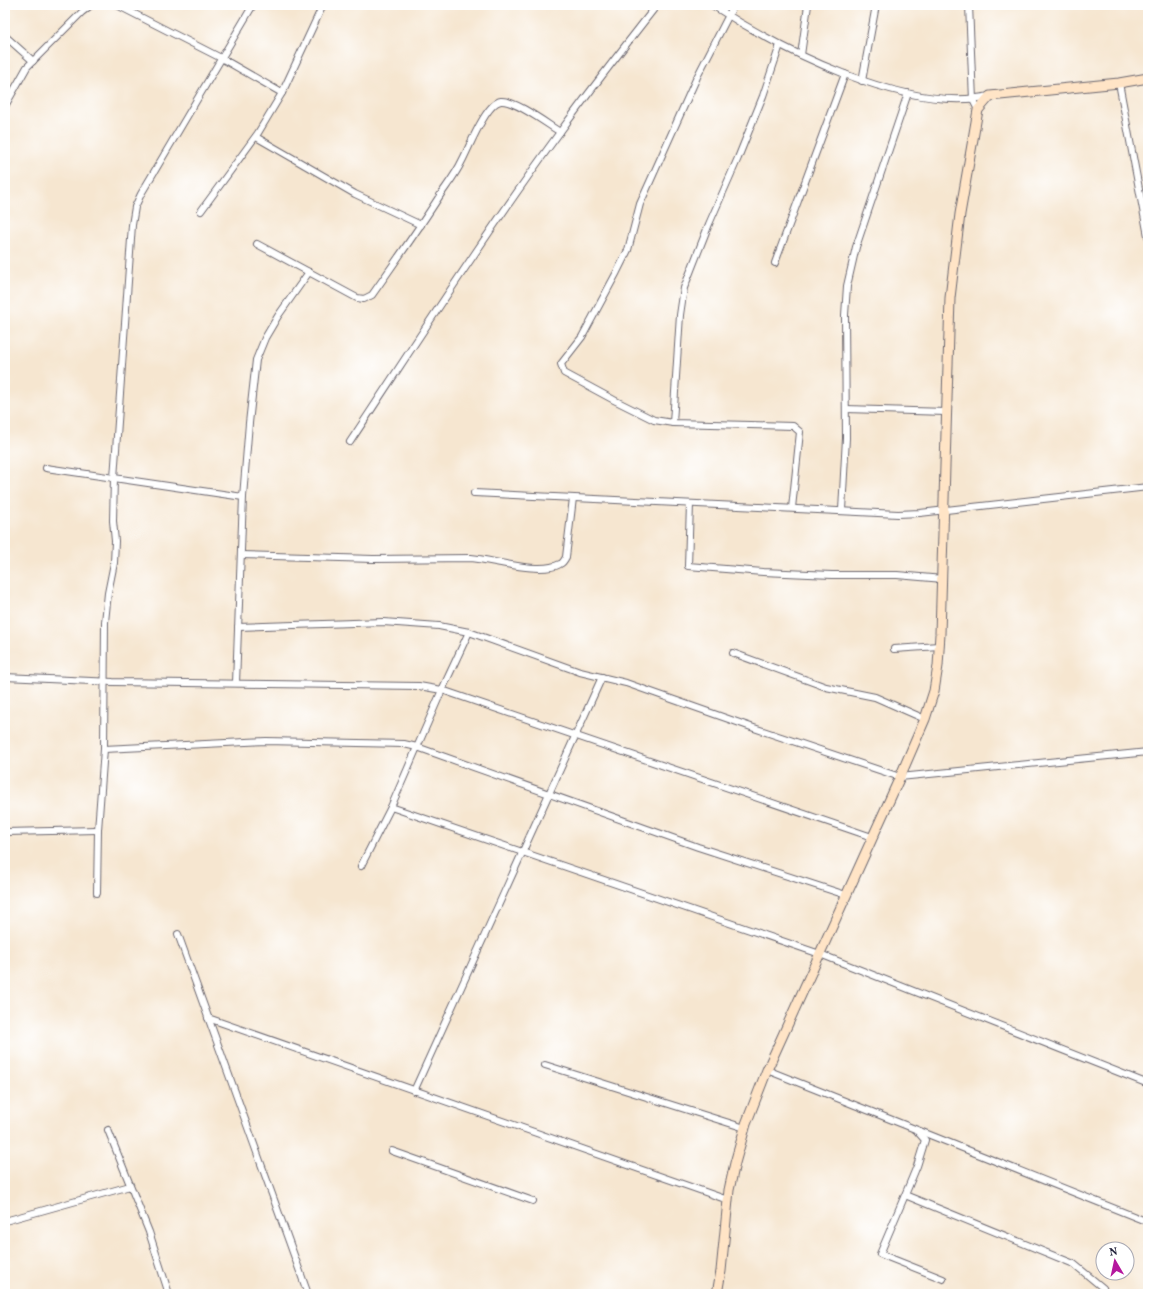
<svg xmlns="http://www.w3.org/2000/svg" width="1153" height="1299" viewBox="0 0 1153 1299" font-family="Vollkorn,serif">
<rect width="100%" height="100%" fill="#fff"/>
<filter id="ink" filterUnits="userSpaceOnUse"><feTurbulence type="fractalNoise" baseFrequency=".025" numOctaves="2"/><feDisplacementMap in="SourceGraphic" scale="8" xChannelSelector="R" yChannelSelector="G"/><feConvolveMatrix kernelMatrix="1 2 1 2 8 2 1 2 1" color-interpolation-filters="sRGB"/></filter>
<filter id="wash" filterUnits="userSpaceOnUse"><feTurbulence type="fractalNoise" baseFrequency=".012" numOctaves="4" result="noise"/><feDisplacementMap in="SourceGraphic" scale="16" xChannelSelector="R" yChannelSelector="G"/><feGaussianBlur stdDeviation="0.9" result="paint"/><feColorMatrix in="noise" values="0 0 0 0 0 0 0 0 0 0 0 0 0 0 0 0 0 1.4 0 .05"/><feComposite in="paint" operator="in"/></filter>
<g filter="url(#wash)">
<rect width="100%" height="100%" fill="#f6e6d0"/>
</g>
<g filter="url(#ink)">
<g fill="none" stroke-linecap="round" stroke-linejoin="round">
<defs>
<g id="street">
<polyline points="117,5 221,58 282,93"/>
<path d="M712,5C781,50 905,114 990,96"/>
<polyline points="734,5 697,77 640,204 628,250 617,272 582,337 561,364 564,373 614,400 654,420 673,423 793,426 800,432 792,508"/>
<polyline points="969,5 973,100 978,110"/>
<polyline points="5,36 33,61"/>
<polyline points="801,55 808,5"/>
<polyline points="862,81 876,5"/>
<polyline points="1119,83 1148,236"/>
<polyline points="5,106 27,67 82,12 91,5"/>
<polyline points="256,137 355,194 421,225"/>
<polyline points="201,211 258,133 282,93 323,5"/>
<path d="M257,244L357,298L364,299L372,295C395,262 418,230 439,197C447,185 456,174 462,161C469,148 486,103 501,101C515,100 547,124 560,132"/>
<polyline points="775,263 845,74"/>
<polyline points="846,409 946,412"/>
<polyline points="673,423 680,315 684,288 709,224 738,158 763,96 780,45"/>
<path d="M350,442C419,338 486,233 560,132C591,89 624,47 657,5"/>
<polyline points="46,468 243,497"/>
<polyline points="474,493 898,514 920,513 1148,487"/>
<polyline points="690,504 688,566 763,572 832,575 897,575 943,579"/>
<polyline points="842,510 846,438 845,315 847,286 856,247 908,93"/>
<path d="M241,555L373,559L471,558C494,560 540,575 560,564C563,563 565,559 566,557L573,498"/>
<polyline points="238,627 383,622 439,626 469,632 580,672 626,683 754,728 900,777 1148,752"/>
<polyline points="894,649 939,646"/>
<polyline points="733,653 826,687 875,697 925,719"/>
<polyline points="5,677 113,682 419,686 442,690 872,837"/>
<polyline points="236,683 243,497 249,423 256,360 265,338 278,316 309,272"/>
<polyline points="104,749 266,741 404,744 417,747 698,847 846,895"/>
<polyline points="391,807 820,954 1146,1083 1148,1082"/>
<polyline points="5,832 98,830"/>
<polyline points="361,866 391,807 442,690 469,632"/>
<polyline points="97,893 98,830 104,749 105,622 108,593 114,563 115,541 113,521 114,478 132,225 135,207 141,194 253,5"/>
<polyline points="178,934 308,1294"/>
<polyline points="208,1018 728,1200"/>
<polyline points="545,1065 745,1128"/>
<polyline points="767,1070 1148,1222"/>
<polyline points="414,1091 602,677"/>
<polyline points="108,1130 149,1232 169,1294"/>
<polyline points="917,1131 925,1140 917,1166 905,1195 1074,1264 1103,1288"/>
<polyline points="392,1151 533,1201"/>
<polyline points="905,1195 880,1254 943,1279"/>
<polyline points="5,1221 130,1186"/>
</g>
<polyline id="secondary" points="717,1294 721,1271 729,1190 735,1163 746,1124 767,1070 900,777 925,719 934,691 938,666 940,634 950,298 960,214 978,110 990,96 1119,83 1148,78"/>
</defs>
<use href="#street" stroke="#6c676f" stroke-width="8"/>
<use href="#secondary" stroke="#6c676f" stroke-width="11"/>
<use href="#street" stroke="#fff" stroke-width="6"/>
<use href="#secondary" stroke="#ffe4c6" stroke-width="9"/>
</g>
</g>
<rect width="1153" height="1299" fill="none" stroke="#fff" stroke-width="20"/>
<g transform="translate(1115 1261) rotate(351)"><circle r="19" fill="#ffffff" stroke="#a7a7b1"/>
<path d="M0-3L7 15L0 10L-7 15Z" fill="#b5179e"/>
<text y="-6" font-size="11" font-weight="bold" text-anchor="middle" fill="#22223b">N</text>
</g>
</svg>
